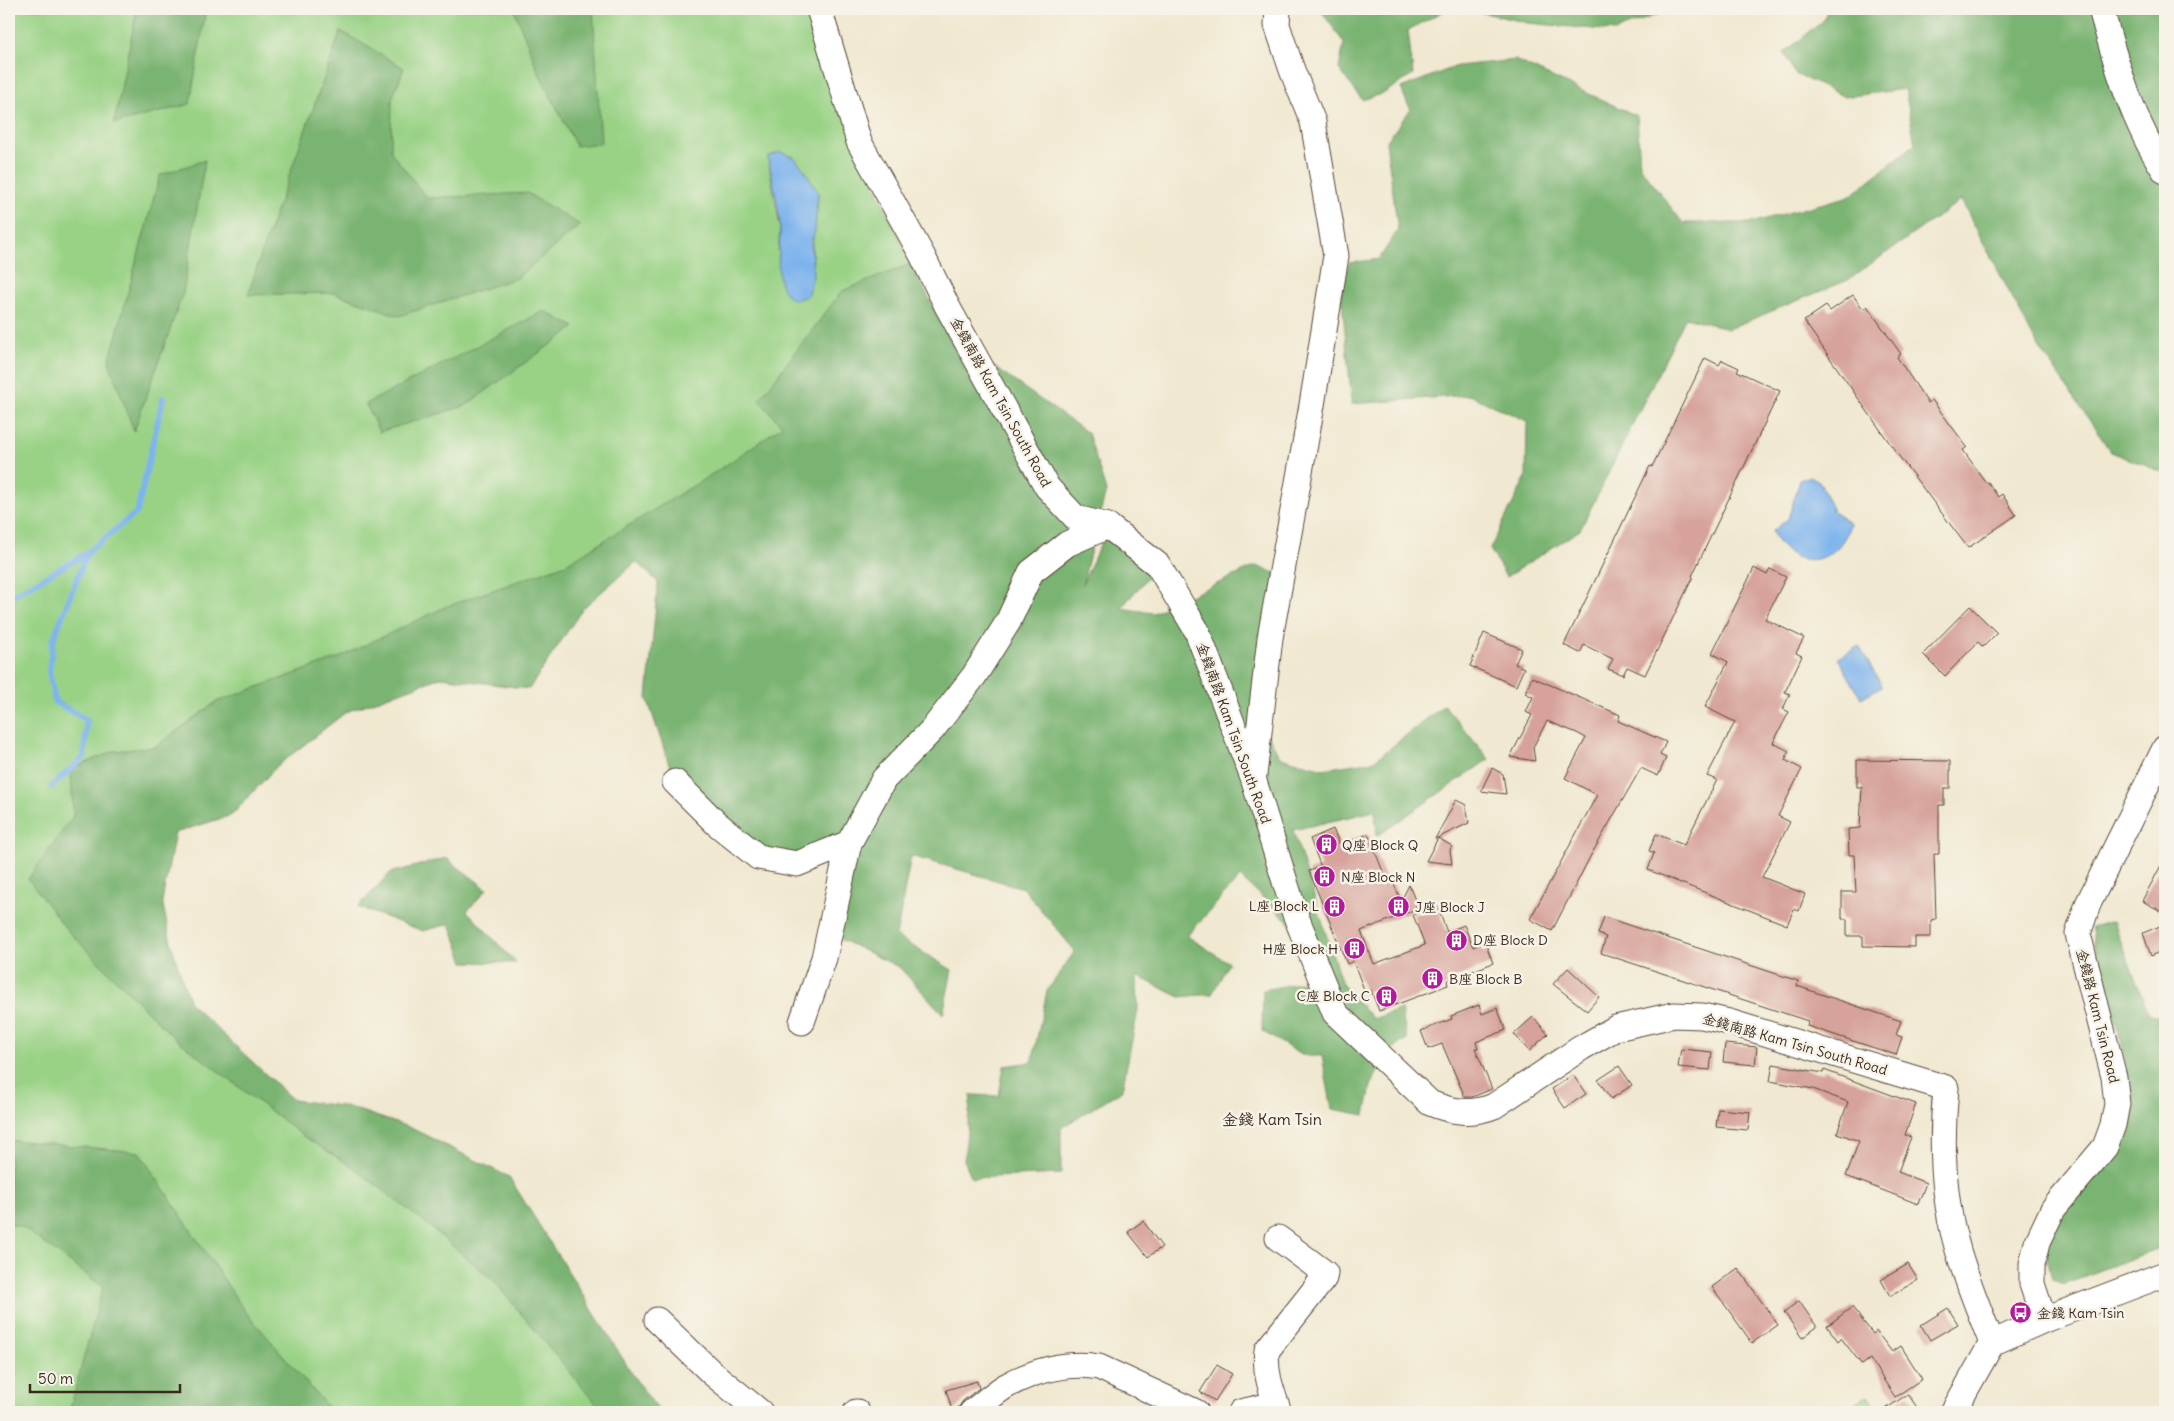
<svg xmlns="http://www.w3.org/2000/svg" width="2174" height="1421" viewBox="0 0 2174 1421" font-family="Delius,'LXGW WenKai TC',sans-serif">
<rect width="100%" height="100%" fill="#f7f3e8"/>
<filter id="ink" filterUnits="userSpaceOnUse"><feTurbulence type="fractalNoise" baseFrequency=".02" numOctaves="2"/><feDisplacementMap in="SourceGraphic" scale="10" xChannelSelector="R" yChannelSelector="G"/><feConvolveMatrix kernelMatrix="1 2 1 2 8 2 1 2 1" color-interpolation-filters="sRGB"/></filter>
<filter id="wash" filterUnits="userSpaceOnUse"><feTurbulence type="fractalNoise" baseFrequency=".0096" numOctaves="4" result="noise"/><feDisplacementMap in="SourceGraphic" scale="20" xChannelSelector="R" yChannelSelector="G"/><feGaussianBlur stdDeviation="1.12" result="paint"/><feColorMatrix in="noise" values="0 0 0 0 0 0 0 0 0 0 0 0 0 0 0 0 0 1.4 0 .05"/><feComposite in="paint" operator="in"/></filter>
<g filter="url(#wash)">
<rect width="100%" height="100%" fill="#f0e8d0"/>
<g fill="#99d285" stroke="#6a7e52" fill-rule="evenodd">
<path d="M9,9H812L878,192L932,309L801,433L161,795L139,904L169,1011L333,1128L635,1412H9ZM768,158L818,193C818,217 810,239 813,262L778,251L780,228Z"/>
<polygon points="1868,1396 1878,1412 1840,1412"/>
</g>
<g fill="#7ab472" stroke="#5a6f48">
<polygon points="137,9 206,9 190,104 114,124"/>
<polygon points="514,9 593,9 601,143 576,146 537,69"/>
<polygon points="1320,9 1448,9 1408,30 1413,75 1384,93 1362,100 1339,69 1344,43"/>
<polygon points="1467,9 1671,9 1615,31 1528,23"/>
<polygon points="1827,9 2089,9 2090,12 2096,9 2165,9 2165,473 2111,452 2034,339 1961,200 1848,280 1728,329 1686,317 1580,530 1506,577 1490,549 1526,477 1527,421 1469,395 1352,404 1341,291 1349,263 1379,259 1398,230 1386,142 1410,110 1401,88 1457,66 1515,60 1637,116 1640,167 1683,223 1751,223 1850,196 1915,144 1905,89 1845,97 1795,74 1784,53 1825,19"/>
<polygon points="341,31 404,68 392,99 391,152 427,198 527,193 580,225 517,278 399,316 334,293 248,295 262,251"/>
<polygon points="205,160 183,293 134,431 109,362 160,175"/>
<polygon points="911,264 953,345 994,367 1088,433 1106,491 1082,585 1104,536 1149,560 1150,575 1121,608 1153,613 1256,566 1275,573 1260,720 1280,757 1323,769 1374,761 1444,705 1489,759 1377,836 1375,811 1293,830 1342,984 1373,1019 1401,1009 1407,1039 1387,1053 1371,1086 1365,1115 1332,1109 1322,1056 1302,1055 1262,1031 1263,990 1309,981 1289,922 1240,877 1187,936 1229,963 1212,994 1180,997 1137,976 1138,1010 1122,1090 1061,1128 1061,1174 972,1178 964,1160 971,1095 999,1096 1004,1066 1032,1062 1047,991 1075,951 1023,888 911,856 896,936 952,970 943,1014 899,967 829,934 848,843 775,860 675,782 647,698 658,582 636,562 583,608 529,689 441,677 346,712 277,766 232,815 175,833 162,901 172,947 190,1003 293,1100 349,1107 411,1128 509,1177 638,1383 660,1412 603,1412 494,1281 429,1226 353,1167 303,1136 171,1035 67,930 28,879 73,816 71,769 114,751 155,747 216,702 336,659 445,607 566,564 722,468 782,426 759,400 842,291"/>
<polygon points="544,311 575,327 465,406 379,432 366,404"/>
<polygon points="446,858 487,889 467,911 516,963 464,962 450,924 423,931 358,907 390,873"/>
<polygon points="2113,921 2149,1014 2165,1019 2165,1246 2064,1284 2052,1280 2045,1245 2067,1208 2121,1132 2132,1095 2120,1036 2100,976 2091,927"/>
<polygon points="9,1140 139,1152 244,1310 332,1412 69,1412 103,1287 24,1228 9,1223"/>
</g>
<g fill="#7eb4ed" stroke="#5c6f86">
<path d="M780,152L794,157L806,172L818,193L815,231L811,243L813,277L807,296L794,300C770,287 781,250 780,227C779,204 772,180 768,157Z"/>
<path d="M1810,476L1819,481L1833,511L1850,524C1839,567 1790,573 1772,531L1788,519L1800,480Z"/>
<polygon points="1859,646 1882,686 1861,698 1838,658"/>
</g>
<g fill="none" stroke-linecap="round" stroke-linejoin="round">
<g stroke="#7eb4ed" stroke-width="6">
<polyline points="9,600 18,592 87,553 137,512 163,398"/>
<polyline points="52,786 84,757 87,720 55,702 49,671 53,640 87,553"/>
</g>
</g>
<g id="blocks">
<g fill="#d6a29a">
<polygon points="1853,295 1863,309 1867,306 1901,354 1897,357 1907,372 1928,403 1932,400 1952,427 1967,447 1963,450 1986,483 1988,482 1998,497 2002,494 2016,515 1968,548 1898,455 1804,321 1826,306 1830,311"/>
<polygon points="1705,358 1719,365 1722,360 1739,368 1737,371 1780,391 1692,576 1693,577 1645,675 1627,667 1623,675 1608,669 1613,659 1584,645 1580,653 1564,645 1650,466 1652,467"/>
<polygon points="1754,568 1767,575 1770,569 1786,577 1765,619 1804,638 1796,653 1802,656 1785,692 1790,694 1783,709 1789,712 1773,743 1789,751 1785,760 1802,769 1778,816 1790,822 1762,877 1805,894 1799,911 1794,909 1787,925 1648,870 1654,853 1649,851 1656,834 1684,845 1717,780 1707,776 1735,722 1705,707 1728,662 1712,653"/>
<polygon points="1970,606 1997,633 1983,647 1978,642 1945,676 1923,654"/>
<polygon points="1484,633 1522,649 1515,664 1524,668 1516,686 1470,666"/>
<polygon points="1532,677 1620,715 1618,721 1666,742 1660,755 1666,758 1658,776 1641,768 1591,855 1552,931 1530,919 1597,795 1565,778 1586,738 1577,733 1547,721 1533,747 1535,761 1510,757 1532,715 1526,712 1533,697 1525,693"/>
<polygon points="1857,760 1950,761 1950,788 1944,788 1944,805 1939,805 1939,854 1934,854 1936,919 1931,920 1931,937 1915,937 1915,947 1863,946 1863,936 1847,936 1847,919 1842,919 1842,892 1856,892 1854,855 1849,855 1848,829 1860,828 1862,787 1857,787"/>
<polygon points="1492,768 1503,774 1506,794 1481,791"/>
<polygon points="1456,800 1466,805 1469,823 1435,839"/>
<polygon points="1333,829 1340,845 1368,834 1388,884 1393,882 1401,901 1409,885 1417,905 1414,910 1361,931 1374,964 1425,945 1413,915 1437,906 1447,932 1464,925 1473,947 1485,942 1493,963 1447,981 1448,985 1379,1011 1371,990 1365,992 1353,961 1347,964 1309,871 1321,867 1310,839"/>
<polygon points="1438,838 1452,846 1450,850 1452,864 1426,861"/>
<polygon points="2165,858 2165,913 2142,901"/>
<polygon points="1604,917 1798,981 1797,986 1901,1021 1896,1035 1902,1037 1896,1055 1807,1026 1808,1021 1601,953 1606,937 1598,934"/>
<polygon points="2165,924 2165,949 2151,956 2143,933"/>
<polygon points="1568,968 1599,997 1587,1011 1553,984"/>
<polygon points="1479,1005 1482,1014 1497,1008 1506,1030 1476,1042 1478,1048 1475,1048 1492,1089 1472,1097 1465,1097 1442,1044 1428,1049 1421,1031 1452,1019 1451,1016"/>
<polygon points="1533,1017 1548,1034 1529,1051 1514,1034"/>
<polygon points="1725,1044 1757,1047 1755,1065 1723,1062"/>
<polygon points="1681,1049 1712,1052 1710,1070 1678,1067"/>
<polygon points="1773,1064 1823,1073 1824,1070 1916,1104 1905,1135 1911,1137 1898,1172 1926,1183 1918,1204 1846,1176 1859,1141 1837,1133 1848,1102 1813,1089 1770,1081"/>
<polygon points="1619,1066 1632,1085 1611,1099 1598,1080"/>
<polygon points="1573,1075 1586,1094 1565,1108 1552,1089"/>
<polygon points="1718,1109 1750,1112 1748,1130 1716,1127"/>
<polygon points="1143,1221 1162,1247 1148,1257 1128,1232"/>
<polygon points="1908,1264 1918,1280 1890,1296 1881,1280"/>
<polygon points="1738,1268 1778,1325 1752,1343 1712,1287"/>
<polygon points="1799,1301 1817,1327 1802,1338 1784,1312"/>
<polygon points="1852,1307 1873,1334 1876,1331 1892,1352 1901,1346 1922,1379 1895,1397 1870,1359 1862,1365 1841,1338 1838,1341 1827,1326"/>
<polygon points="1948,1308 1958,1324 1930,1340 1921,1325"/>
<polygon points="1217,1365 1232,1374 1215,1401 1200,1392"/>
<polygon points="977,1381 979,1388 963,1401 958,1408 952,1410 946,1390"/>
<polygon points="1908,1394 1920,1412 1881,1412"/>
</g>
</g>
</g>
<g filter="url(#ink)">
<use href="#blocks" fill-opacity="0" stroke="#564639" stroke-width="1"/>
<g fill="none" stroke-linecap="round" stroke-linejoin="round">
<defs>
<g id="minor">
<path d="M819,9L859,142L922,255L947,306L1047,487L1076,518L1108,526L1158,565L1197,631L1253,778L1295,914L1335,1013L1430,1103C1452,1112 1472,1115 1494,1106L1581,1048L1616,1028L1674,1015L1702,1016L1729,1022L1946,1088C1941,1139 1942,1192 1956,1243C1965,1277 1979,1310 1992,1343"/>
<path d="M2101,9C2116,64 2133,123 2165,171"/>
<polyline points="1254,775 1270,638 1312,405 1336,256 1313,122 1292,70 1277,25 1278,9"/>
<polyline points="675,782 716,823 758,857 797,864 849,843 884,779 932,730 974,676 1008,622 1031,572 1067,544 1108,526"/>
<polyline points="802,1022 824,958 849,843"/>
<path d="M1278,1238L1325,1273L1324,1278L1267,1350C1264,1372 1272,1392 1279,1412"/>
<polyline points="657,1320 712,1373 760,1412"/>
<polyline points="2044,1320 2032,1284 2032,1264 2037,1243 2053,1209 2105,1147 2113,1125 2117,1104 2114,1077 2078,934 2088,904 2165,748"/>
<polyline points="856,1412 857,1412"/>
<path d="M972,1412C983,1404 994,1393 1006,1386C1033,1371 1068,1361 1099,1367L1196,1412"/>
<polyline points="1241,1412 1276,1404"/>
<polyline points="1953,1412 1992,1343 2044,1320 2165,1274"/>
</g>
</defs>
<use href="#minor" stroke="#564639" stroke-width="27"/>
<use href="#minor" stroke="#fff" stroke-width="25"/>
</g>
</g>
<defs>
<symbol id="building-disc" viewBox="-11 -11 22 22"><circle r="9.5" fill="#b5179e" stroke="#f7f3e8"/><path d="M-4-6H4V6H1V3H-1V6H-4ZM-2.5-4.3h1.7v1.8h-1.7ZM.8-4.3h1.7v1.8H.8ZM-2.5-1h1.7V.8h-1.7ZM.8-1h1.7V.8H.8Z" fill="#fff"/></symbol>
<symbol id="bus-disc" viewBox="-11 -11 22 22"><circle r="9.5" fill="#b5179e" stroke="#f7f3e8"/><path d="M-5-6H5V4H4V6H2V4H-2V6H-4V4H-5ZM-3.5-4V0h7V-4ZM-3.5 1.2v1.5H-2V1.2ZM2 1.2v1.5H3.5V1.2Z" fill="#fff"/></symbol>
</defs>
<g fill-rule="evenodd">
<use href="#building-disc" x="1314" y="832" width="25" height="25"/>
<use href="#building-disc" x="1312" y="864" width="25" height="25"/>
<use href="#building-disc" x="1322" y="894" width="25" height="25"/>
<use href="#building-disc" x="1386" y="894" width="25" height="25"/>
<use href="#building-disc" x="1444" y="928" width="25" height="25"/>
<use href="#building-disc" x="1342" y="936" width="25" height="25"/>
<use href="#building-disc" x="1420" y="966" width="25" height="25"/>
<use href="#building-disc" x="1374" y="984" width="25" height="25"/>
<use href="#bus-disc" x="2008" y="1300" width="25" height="25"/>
</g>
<g text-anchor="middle" stroke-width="5" stroke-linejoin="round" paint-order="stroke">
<g font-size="14" fill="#3b2a1e" stroke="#f7f3e8">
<text transform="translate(1001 402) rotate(61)" y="5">金錢南路 Kam Tsin South Road</text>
<text transform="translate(1234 733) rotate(70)" y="5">金錢南路 Kam Tsin South Road</text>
<text transform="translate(2098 1016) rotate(76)" y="5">金錢路 Kam Tsin Road</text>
<text transform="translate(1795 1044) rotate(16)" y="5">金錢南路 Kam Tsin South Road</text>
</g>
<g font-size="14" fill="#3b2a1e" stroke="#f7f3e8" text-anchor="start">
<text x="1342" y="850">Q座 Block Q</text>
<text x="1341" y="882">N座 Block N</text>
<text x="1319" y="911" text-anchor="end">L座 Block L</text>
<text x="1415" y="912">J座 Block J</text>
<text x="1473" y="945">D座 Block D</text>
<text x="1338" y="954" text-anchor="end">H座 Block H</text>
<text x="1449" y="984">B座 Block B</text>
<text x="1370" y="1001" text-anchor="end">C座 Block C</text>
<text x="2037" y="1318">金錢 Kam Tsin</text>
</g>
<g font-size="16" fill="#3b2a1e" stroke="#f7f3e8">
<text x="1272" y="1125">金錢 Kam Tsin</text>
</g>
</g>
<rect width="2174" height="1421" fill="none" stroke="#f7f3e8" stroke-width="30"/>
<path d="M30 1384v8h150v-8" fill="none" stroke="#3b2a1e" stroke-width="2.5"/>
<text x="38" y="1384" font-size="15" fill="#3b2a1e" stroke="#f7f3e8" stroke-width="4" paint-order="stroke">50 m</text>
</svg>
